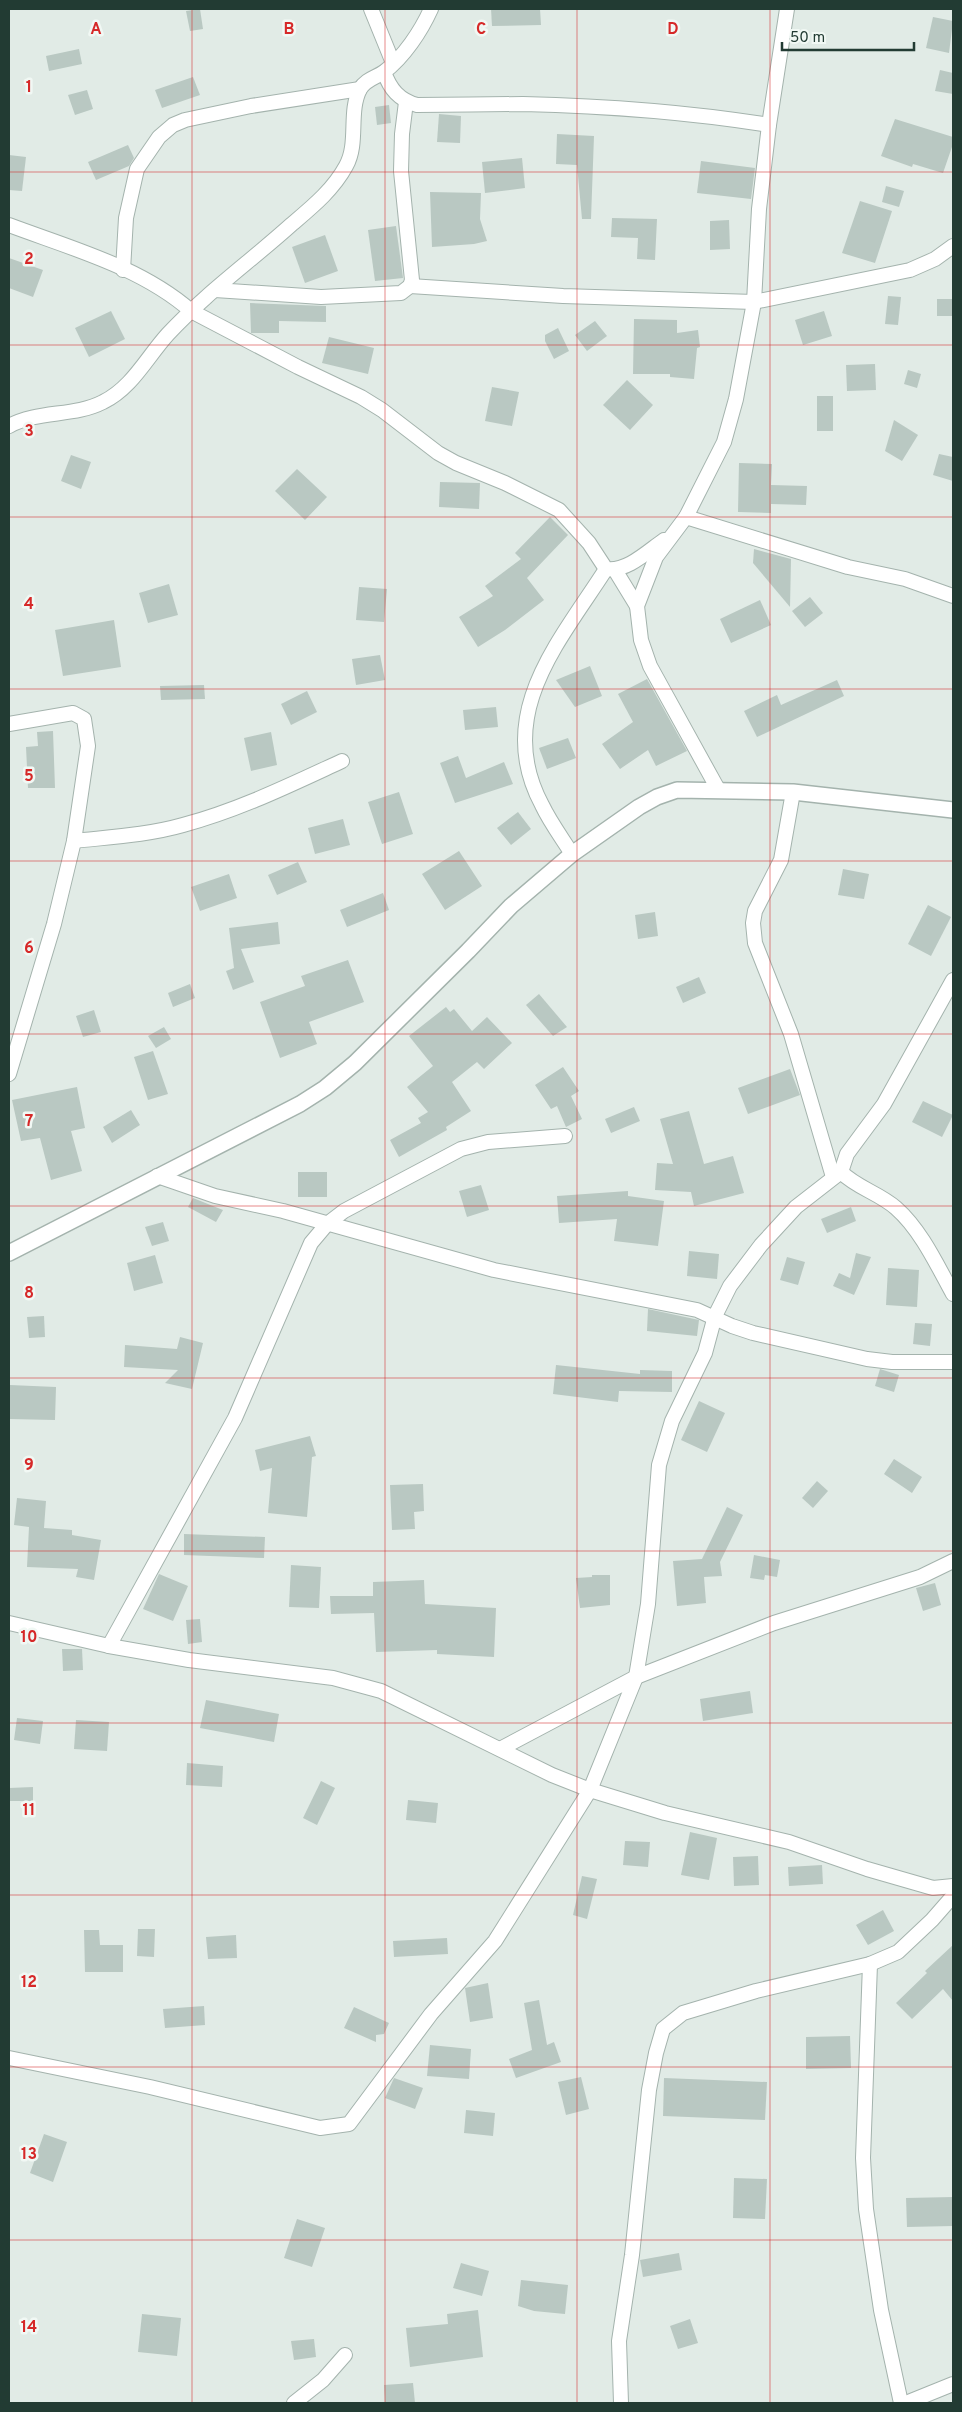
<svg xmlns="http://www.w3.org/2000/svg" width="962" height="2412" viewBox="0 0 962 2412" font-family="Overpass,sans-serif">
<rect width="100%" height="100%" fill="#e1ebe6"/>
<g fill="#b9c8c2">
<polygon points="200,9 203,29 190,31 186,11"/>
<polygon points="491,9 540,9 541,25 492,26"/>
<polygon points="933,17 953,21 949,53 926,48"/>
<polygon points="79,49 82,64 49,71 46,56"/>
<polygon points="940,70 953,73 953,94 935,91"/>
<polygon points="193,77 200,95 162,108 155,90"/>
<polygon points="87,90 93,109 75,115 68,95"/>
<polygon points="389,105 391,123 377,125 375,107"/>
<polygon points="439,114 461,116 460,143 437,142"/>
<polygon points="895,119 953,137 953,144 943,173 913,164 912,167 881,156"/>
<polygon points="557,134 594,136 591,219 582,219 577,165 556,164"/>
<polygon points="128,145 134,158 129,166 96,180 88,162"/>
<polygon points="9,155 26,157 22,191 9,190"/>
<polygon points="522,158 525,188 485,193 482,162"/>
<polygon points="701,161 755,168 751,199 697,193"/>
<polygon points="886,186 904,191 899,207 882,202"/>
<polygon points="430,192 481,193 480,219 487,241 474,244 432,247"/>
<polygon points="860,201 892,211 875,263 842,253"/>
<polygon points="612,218 657,219 655,260 637,259 638,238 611,237"/>
<polygon points="729,220 730,249 710,250 710,221"/>
<polygon points="396,226 403,278 375,281 368,230"/>
<polygon points="325,235 338,271 305,283 292,247"/>
<polygon points="9,258 43,270 33,297 9,288"/>
<polygon points="888,296 901,297 898,325 885,324"/>
<rect x="937" y="299" width="16" height="17"/>
<polygon points="250,303 326,306 326,322 279,321 279,333 251,333"/>
<polygon points="111,311 125,339 89,357 75,328"/>
<polygon points="824,311 832,336 803,345 795,320"/>
<polygon points="634,319 677,320 677,333 698,330 700,347 697,348 694,379 670,377 670,374 633,374"/>
<polygon points="595,321 607,336 587,351 575,335"/>
<polygon points="558,328 569,351 554,359 545,341 545,335"/>
<polygon points="329,337 374,348 368,374 322,363"/>
<polygon points="875,364 876,390 847,391 846,365"/>
<polygon points="908,370 921,374 917,388 904,384"/>
<polygon points="627,380 653,405 630,430 603,405"/>
<polygon points="492,387 519,392 512,426 485,421"/>
<rect x="817" y="396" width="16" height="35"/>
<polygon points="894,420 918,435 902,461 885,451"/>
<polygon points="939,454 953,457 953,481 933,475"/>
<polygon points="71,455 91,462 81,489 61,481"/>
<polygon points="739,463 772,464 771,485 807,486 806,505 771,504 771,513 738,512"/>
<polygon points="297,469 327,497 305,520 275,491"/>
<polygon points="440,482 480,483 479,509 439,507"/>
<polygon points="550,517 568,535 527,578 544,600 505,630 478,647 459,617 493,596 485,586 521,559 515,553"/>
<polygon points="754,549 791,559 790,607 753,563"/>
<polygon points="169,584 178,615 148,623 139,593"/>
<polygon points="359,587 387,589 384,622 356,620"/>
<polygon points="810,597 823,613 805,627 792,611"/>
<polygon points="760,600 771,625 731,643 720,619"/>
<polygon points="114,620 121,667 63,676 55,630"/>
<polygon points="380,655 385,680 356,685 352,659"/>
<polygon points="590,666 602,696 575,707 556,680"/>
<polygon points="647,679 687,751 656,766 648,750 620,769 602,744 633,722 618,694"/>
<polygon points="837,680 844,696 757,737 744,711 777,695 781,705"/>
<polygon points="204,685 205,699 161,700 160,686"/>
<polygon points="307,691 317,712 291,725 281,704"/>
<polygon points="496,707 498,727 465,730 463,710"/>
<polygon points="53,731 55,788 28,788 26,747 38,746 37,732"/>
<polygon points="271,732 277,765 251,771 244,738"/>
<polygon points="568,738 576,758 547,769 539,748"/>
<polygon points="458,756 466,778 504,762 513,784 455,803 440,763"/>
<polygon points="399,792 413,834 382,844 368,802"/>
<polygon points="518,812 531,829 511,845 497,828"/>
<polygon points="343,819 350,845 315,854 308,828"/>
<polygon points="459,851 482,886 445,910 422,874"/>
<polygon points="298,862 307,882 277,895 268,875"/>
<polygon points="843,869 869,874 864,899 838,895"/>
<polygon points="229,874 237,898 200,911 191,887"/>
<polygon points="383,893 389,910 347,927 340,910"/>
<polygon points="928,905 951,917 931,956 908,944"/>
<polygon points="655,912 658,936 638,939 635,915"/>
<polygon points="278,922 280,944 241,949 254,982 233,990 226,971 234,968 229,928"/>
<polygon points="348,960 364,1002 309,1022 317,1044 280,1058 260,1002 305,986 301,976"/>
<polygon points="699,977 706,993 683,1003 676,987"/>
<polygon points="190,984 195,998 173,1007 168,993"/>
<polygon points="539,994 567,1027 553,1036 526,1005"/>
<polygon points="446,1007 450,1012 454,1009 472,1031 487,1017 512,1043 484,1069 477,1062 452,1082 471,1111 446,1127 447,1130 399,1157 390,1140 421,1123 418,1118 428,1112 407,1087 433,1066 409,1036"/>
<polygon points="94,1010 101,1032 83,1037 76,1016"/>
<polygon points="164,1027 171,1039 156,1048 148,1036"/>
<polygon points="153,1051 168,1094 148,1100 134,1057"/>
<polygon points="563,1067 579,1091 571,1096 582,1119 566,1127 557,1106 551,1109 535,1085"/>
<polygon points="790,1069 800,1095 748,1114 738,1088"/>
<polygon points="77,1087 85,1128 71,1131 82,1171 51,1180 40,1138 21,1141 12,1100"/>
<polygon points="923,1101 953,1115 942,1137 912,1122"/>
<polygon points="634,1107 640,1121 611,1133 605,1119"/>
<polygon points="131,1110 140,1125 112,1143 103,1127"/>
<polygon points="689,1111 704,1164 733,1156 744,1193 694,1206 691,1192 655,1190 657,1163 673,1164 660,1119"/>
<rect x="298" y="1172" width="29" height="25"/>
<polygon points="481,1185 489,1210 467,1217 459,1191"/>
<polygon points="628,1191 628,1196 664,1201 658,1246 614,1241 617,1219 559,1223 557,1196"/>
<polygon points="193,1198 223,1210 216,1222 188,1207"/>
<polygon points="851,1207 856,1221 827,1233 821,1219"/>
<polygon points="163,1222 169,1241 152,1246 145,1227"/>
<polygon points="689,1251 719,1254 717,1279 687,1276"/>
<polygon points="856,1253 871,1257 854,1295 833,1286 839,1273 850,1278"/>
<polygon points="155,1255 163,1283 134,1291 127,1263"/>
<polygon points="787,1257 805,1262 798,1285 780,1280"/>
<polygon points="888,1268 919,1270 917,1307 886,1305"/>
<polygon points="648,1309 699,1320 697,1336 647,1331"/>
<polygon points="44,1316 45,1337 29,1338 27,1317"/>
<polygon points="915,1323 932,1324 930,1346 913,1344"/>
<polygon points="180,1337 203,1343 192,1389 165,1383 178,1370 124,1367 125,1345 177,1349"/>
<polygon points="556,1365 640,1374 640,1370 672,1371 672,1392 619,1391 618,1402 553,1394"/>
<polygon points="880,1369 899,1375 894,1392 875,1386"/>
<polygon points="10,1385 56,1387 55,1420 9,1419"/>
<polygon points="699,1401 725,1413 707,1452 681,1440"/>
<polygon points="310,1436 316,1456 312,1457 307,1517 268,1513 272,1468 260,1471 255,1450"/>
<polygon points="894,1459 922,1477 912,1493 884,1474"/>
<polygon points="817,1481 828,1491 813,1508 802,1498"/>
<polygon points="423,1484 424,1511 414,1512 415,1529 392,1530 390,1485"/>
<polygon points="17,1498 46,1501 44,1528 72,1530 72,1535 101,1540 94,1580 76,1577 78,1569 27,1567 29,1527 14,1525"/>
<polygon points="727,1507 743,1515 720,1562 722,1576 704,1577 706,1603 677,1606 673,1561 702,1559"/>
<polygon points="184,1534 265,1537 264,1558 184,1555"/>
<polygon points="754,1555 780,1560 777,1577 765,1575 764,1580 750,1578"/>
<polygon points="291,1565 321,1567 319,1608 289,1607"/>
<polygon points="159,1574 188,1586 173,1621 143,1609"/>
<polygon points="592,1575 610,1575 610,1605 580,1608 576,1578 592,1577"/>
<polygon points="424,1580 425,1604 496,1608 494,1657 437,1654 437,1650 376,1652 374,1613 331,1614 330,1596 373,1596 373,1582"/>
<polygon points="935,1583 941,1605 923,1611 916,1588"/>
<polygon points="200,1619 202,1642 188,1644 186,1620"/>
<polygon points="62,1649 82,1649 83,1670 63,1671"/>
<polygon points="750,1691 753,1713 703,1721 700,1699"/>
<polygon points="206,1700 279,1714 274,1742 200,1728"/>
<polygon points="17,1718 43,1721 40,1744 14,1740"/>
<polygon points="76,1720 109,1722 107,1751 74,1749"/>
<polygon points="187,1763 223,1766 222,1787 186,1785"/>
<polygon points="321,1781 335,1788 317,1825 303,1818"/>
<polygon points="33,1787 33,1801 9,1801 9,1788"/>
<polygon points="408,1800 438,1803 436,1823 406,1820"/>
<polygon points="690,1832 717,1838 709,1880 681,1875"/>
<polygon points="625,1841 650,1842 648,1867 623,1865"/>
<polygon points="758,1856 759,1885 734,1886 733,1857"/>
<polygon points="822,1865 823,1884 789,1886 788,1867"/>
<polygon points="582,1876 597,1879 587,1919 573,1915"/>
<polygon points="883,1910 894,1931 868,1945 856,1925"/>
<polygon points="138,1929 155,1929 154,1957 137,1956"/>
<polygon points="84,1930 99,1930 100,1945 123,1945 123,1972 85,1972"/>
<polygon points="236,1935 237,1958 208,1959 206,1937"/>
<polygon points="447,1938 448,1954 394,1957 393,1941"/>
<polygon points="953,1945 953,2001 943,1989 912,2019 896,2003 927,1973 925,1971"/>
<polygon points="488,1983 493,2018 470,2022 465,1988"/>
<polygon points="539,2000 547,2045 554,2042 561,2062 516,2078 509,2059 532,2050 524,2003"/>
<polygon points="204,2006 205,2025 165,2028 163,2009"/>
<polygon points="354,2007 389,2023 384,2034 376,2035 376,2042 344,2028"/>
<polygon points="850,2036 851,2068 806,2069 806,2037"/>
<polygon points="430,2045 471,2049 469,2079 427,2076"/>
<polygon points="581,2077 589,2109 566,2115 558,2082"/>
<polygon points="394,2078 423,2088 415,2109 385,2098"/>
<polygon points="664,2078 767,2082 765,2120 663,2116"/>
<polygon points="466,2110 495,2113 493,2136 464,2133"/>
<polygon points="44,2134 67,2142 53,2182 30,2173"/>
<polygon points="734,2178 767,2179 765,2219 733,2218"/>
<polygon points="953,2197 953,2226 907,2227 906,2198"/>
<polygon points="297,2219 325,2228 312,2267 284,2258"/>
<polygon points="679,2253 682,2270 643,2277 640,2260"/>
<polygon points="461,2263 489,2271 482,2296 453,2288"/>
<polygon points="521,2280 568,2285 565,2314 534,2311 518,2306"/>
<polygon points="478,2310 483,2357 410,2367 406,2328 448,2324 447,2314"/>
<polygon points="142,2314 181,2318 177,2356 138,2352"/>
<polygon points="690,2319 698,2343 678,2349 670,2326"/>
<polygon points="314,2339 316,2357 294,2360 291,2341"/>
<polygon points="413,2383 415,2403 385,2403 384,2385"/>
</g>
<g fill="none" stroke-linecap="round" stroke-linejoin="round">
<defs>
<g id="minor">
<polyline points="371,9 393,63"/>
<path d="M384,72C390,89 399,100 417,105C452,105 488,104 523,104C605,106 688,112 769,125"/>
<path d="M9,225C70,248 141,267 191,311L298,367L361,397L382,410L438,453L456,463L505,483L559,510L589,543L606,569C627,572 648,551 664,540"/>
<polyline points="123,270 126,218 137,169 159,137 173,125 185,120 251,106 360,89"/>
<polyline points="410,286 563,296 754,302 910,270 935,259 953,246"/>
<polyline points="215,290 321,297 401,293 410,286 412,280 401,171 402,134 406,102"/>
<path d="M9,426C38,410 74,417 103,402C132,388 147,357 168,334C205,294 251,261 292,224C312,207 333,190 346,166C359,143 348,112 360,89C366,79 375,78 384,72C404,57 421,31 431,9"/>
<polyline points="686,517 848,567 905,579 953,596"/>
<polyline points="615,570 637,606"/>
<polyline points="9,724 73,713 84,719 88,746 74,841 54,924 9,1074"/>
<polyline points="719,791 650,666 641,640 637,606 656,557 686,517 724,442 736,399 754,302 759,209 769,125 787,9"/>
<polyline points="793,792 781,860 755,911 753,923 755,943 791,1034 833,1177"/>
<path d="M74,841C110,837 148,835 183,825C239,810 290,785 342,761"/>
<path d="M572,854C562,838 550,822 542,805C493,714 560,641 606,569"/>
<polyline points="841,1172 847,1154 884,1104 953,980"/>
<path d="M841,1172C857,1188 879,1193 896,1208C921,1230 937,1265 953,1294"/>
<polyline points="157,1176 215,1196 283,1211 494,1270 697,1310 732,1326 753,1333 867,1359 892,1362 953,1362"/>
<polyline points="9,1623 109,1646 189,1660 333,1678 381,1691 552,1775 590,1790 665,1813 789,1842 867,1869 933,1888 953,1886"/>
<polyline points="109,1646 235,1418 311,1243 327,1224 344,1211 461,1149 488,1142 565,1136"/>
<polyline points="500,1749 636,1677 774,1623 920,1577 953,1561"/>
<polyline points="870,1964 863,2158 866,2209 881,2310 901,2403"/>
<polyline points="9,2058 150,2087 320,2128 349,2124 431,2014 495,1941 590,1790 636,1677 648,1604 659,1465 672,1421 705,1353 715,1316 730,1286 761,1245 796,1207 841,1172"/>
<polyline points="294,2403 323,2380 345,2355"/>
<polyline points="621,2403 619,2341 632,2255 649,2090 656,2053 663,2029 683,2013 756,1991 870,1964 898,1952 932,1920 953,1896"/>
<polyline points="906,2403 953,2384"/>
</g>
<polyline id="tertiary" points="9,1253 300,1104 325,1088 355,1063 468,951 511,906 572,854 639,807 657,797 677,790 793,792 953,810"/>
</defs>
<use href="#minor" stroke="#a4b3ad" stroke-width="16"/>
<use href="#tertiary" stroke="#a4b3ad" stroke-width="18"/>
<use href="#minor" stroke="#fff" stroke-width="14"/>
<use href="#tertiary" stroke="#fff" stroke-width="15"/>
</g>
<path fill="none" stroke="#d62828" stroke-width="1" stroke-opacity="0.55" d="M192,9V2403M385,9V2403M577,9V2403M770,9V2403M9,172H953M9,345H953M9,517H953M9,689H953M9,861H953M9,1034H953M9,1206H953M9,1378H953M9,1551H953M9,1723H953M9,1895H953M9,2067H953M9,2240H953"/>
<g font-size="16" text-anchor="middle" font-weight="bold" fill="#d62828" stroke="#f1f8f4" stroke-width="5" stroke-linejoin="round" paint-order="stroke">
<text x="96" y="34">A</text>
<text x="289" y="34">B</text>
<text x="481" y="34">C</text>
<text x="673" y="34">D</text>
<text x="29" y="92">1</text>
<text x="29" y="264">2</text>
<text x="29" y="436">3</text>
<text x="29" y="609">4</text>
<text x="29" y="781">5</text>
<text x="29" y="953">6</text>
<text x="29" y="1126">7</text>
<text x="29" y="1298">8</text>
<text x="29" y="1470">9</text>
<text x="29" y="1642">10</text>
<text x="29" y="1815">11</text>
<text x="29" y="1987">12</text>
<text x="29" y="2159">13</text>
<text x="29" y="2332">14</text>
</g>
<rect width="962" height="2412" fill="none" stroke="#223b33" stroke-width="20"/>
<path d="M782 42v8h132v-8" fill="none" stroke="#223b33" stroke-width="2.5"/>
<text x="790" y="42" font-size="15" fill="#223b33" stroke="#f1f8f4" stroke-width="4" paint-order="stroke">50 m</text>
</svg>
